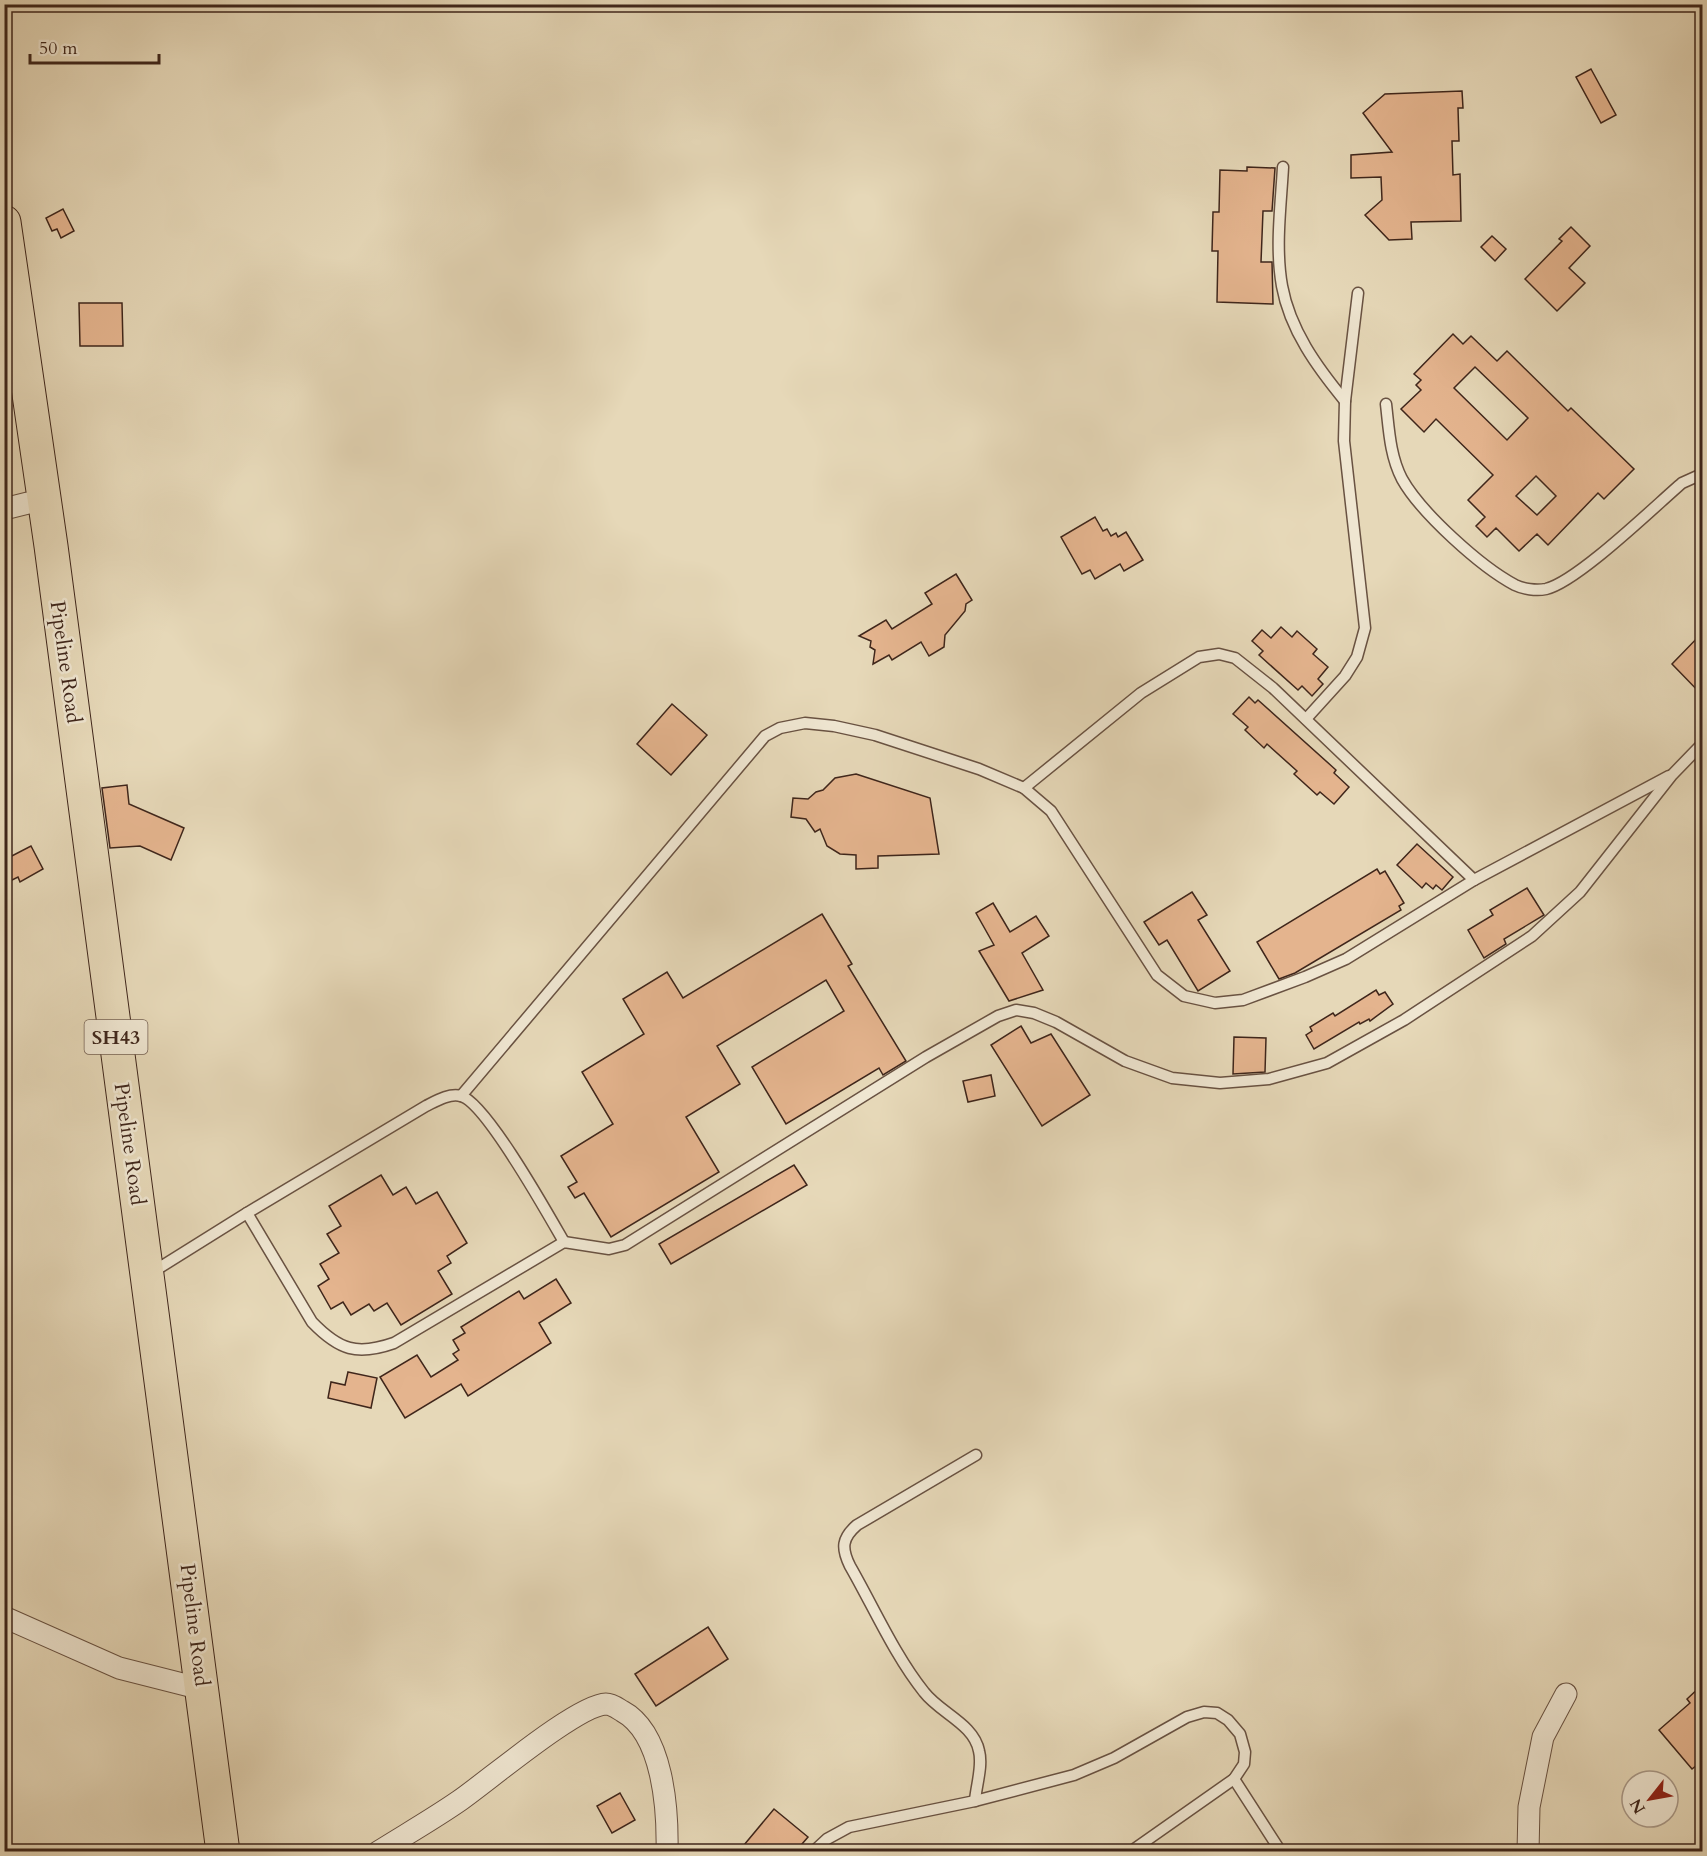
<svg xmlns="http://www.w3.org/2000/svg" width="1707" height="1856" viewBox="0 0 1707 1856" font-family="Cardo,serif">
<rect width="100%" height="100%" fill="#e6d8b8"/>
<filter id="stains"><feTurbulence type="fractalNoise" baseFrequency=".00333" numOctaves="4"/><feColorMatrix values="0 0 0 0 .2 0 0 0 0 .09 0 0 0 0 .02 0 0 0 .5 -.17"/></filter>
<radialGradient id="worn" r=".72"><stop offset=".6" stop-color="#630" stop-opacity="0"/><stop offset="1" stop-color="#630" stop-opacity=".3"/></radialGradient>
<g fill="#e4b48e" stroke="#3f261b" stroke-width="1.5" fill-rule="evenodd">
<polygon points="1591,69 1616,115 1601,123 1576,77"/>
<polygon points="1462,91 1463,108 1458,108 1459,141 1452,141 1453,175 1460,174 1461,221 1411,222 1412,239 1389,240 1365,215 1382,200 1381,177 1351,178 1351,155 1392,152 1363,113 1385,94"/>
<polygon points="1247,167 1275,168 1272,211 1263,211 1261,262 1272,262 1273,304 1217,302 1218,251 1212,251 1213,212 1219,212 1220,170 1247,171"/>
<polygon points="63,209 74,231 61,238 57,229 52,231 46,218"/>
<polygon points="1571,227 1590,246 1569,268 1585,283 1557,311 1525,279 1562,241 1559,239"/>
<polygon points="1492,236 1506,249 1495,261 1481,247"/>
<polygon points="79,303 122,303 123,346 80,346"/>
<path d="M1453,334L1463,344L1471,336L1497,361L1507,351L1568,411L1571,408L1634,469L1604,499L1598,493L1548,545L1537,534L1519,551L1496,528L1487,537L1476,526L1485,517L1468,500L1493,475L1436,419L1424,432L1401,409L1421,390L1416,385L1421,380L1414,374ZM1475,367L1528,418L1507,440L1454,388ZM1536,476L1556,496L1537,515L1516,496Z"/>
<polygon points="1095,517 1103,531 1107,529 1111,536 1116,533 1118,537 1126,532 1143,560 1124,571 1120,564 1095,579 1090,570 1082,574 1061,537"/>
<polygon points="956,574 972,600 966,604 965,611 945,635 944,647 929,656 921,642 892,660 889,655 873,664 875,650 870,647 871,641 859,636 886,620 892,629 932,604 925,593"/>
<polygon points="1281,627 1292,637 1297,631 1317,649 1313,654 1328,667 1318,679 1323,684 1312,696 1302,686 1298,690 1259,655 1263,651 1252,641 1262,630 1271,638"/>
<polygon points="1702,633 1702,695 1672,664"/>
<polygon points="1249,697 1255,703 1258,700 1336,770 1334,773 1349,787 1334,804 1320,792 1317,795 1294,774 1297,771 1267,744 1264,748 1245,730 1248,727 1233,714"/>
<polygon points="672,704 707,735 671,775 637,744"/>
<polygon points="856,774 930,798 939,854 878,856 878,868 856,869 856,855 840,854 827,846 820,829 815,832 806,819 791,817 793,798 808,799 816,792 823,790 835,778"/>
<polygon points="127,785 129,804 184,828 171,860 140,846 110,848 102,788"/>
<polygon points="1417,844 1453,877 1442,890 1436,885 1433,889 1426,883 1422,888 1397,865"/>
<polygon points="31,846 43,869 20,882 18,877 4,884 4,860"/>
<polygon points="1377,869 1380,874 1385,871 1404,903 1399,906 1401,910 1295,973 1279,979 1257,942"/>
<polygon points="1527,888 1544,915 1504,939 1506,944 1484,958 1468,930 1493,915 1490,910"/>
<polygon points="1192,892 1207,915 1198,920 1230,971 1198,991 1167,940 1159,945 1144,922"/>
<polygon points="993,903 1010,932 1036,916 1049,936 1022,953 1043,990 1009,1001 979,951 994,945 976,913"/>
<polygon points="822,914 852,964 848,966 906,1061 883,1075 879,1068 786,1124 752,1067 844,1011 826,980 717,1046 740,1084 686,1117 719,1172 611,1237 584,1193 575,1198 568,1187 577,1182 561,1156 613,1124 582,1072 644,1034 623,999 667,972 683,998"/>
<polygon points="1376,990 1379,995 1385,992 1393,1004 1370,1021 1369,1019 1360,1024 1359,1022 1314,1049 1306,1035 1312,1031 1310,1027 1333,1013 1335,1016"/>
<polygon points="1021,1026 1031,1043 1051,1034 1090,1095 1042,1126 991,1045"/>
<polygon points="1234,1037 1266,1038 1265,1072 1233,1074"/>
<polygon points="991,1075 995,1096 968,1102 963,1081"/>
<polygon points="794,1165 807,1185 671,1264 659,1244"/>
<polygon points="381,1175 393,1195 406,1187 416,1204 437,1192 467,1243 447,1256 451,1263 438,1271 452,1294 401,1325 387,1303 374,1311 369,1304 351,1315 343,1302 331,1309 318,1286 329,1279 320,1264 339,1253 327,1234 341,1226 329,1206"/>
<polygon points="556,1279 571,1303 539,1323 551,1343 468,1396 461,1384 405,1418 380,1377 417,1355 431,1377 458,1360 453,1354 459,1350 453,1340 465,1333 461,1327 519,1291 524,1299"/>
<polygon points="348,1372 377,1378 371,1408 328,1398 331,1382 345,1385"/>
<polygon points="708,1627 728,1659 656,1706 635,1674"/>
<polygon points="1702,1685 1702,1761 1692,1769 1659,1730 1690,1703 1687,1699"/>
<polygon points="620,1793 635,1820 612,1833 597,1806"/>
<polygon points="774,1809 808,1837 796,1851 739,1851"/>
</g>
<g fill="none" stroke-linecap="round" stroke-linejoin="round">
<defs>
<g id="service">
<path d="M1283,167C1281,205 1275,247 1282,286C1290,330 1317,367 1345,401"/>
<path d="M1386,404C1389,430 1390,456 1402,479C1421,513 1481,567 1515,585C1523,589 1536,591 1546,589C1577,582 1654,507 1682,483L1702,474"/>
<polyline points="1306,719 1345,676 1357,657 1365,628 1344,441 1345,401 1358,293"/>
<polyline points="1024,788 1141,693 1199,657 1219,654 1235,658 1273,688 1474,880"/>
<polyline points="461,1096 765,736 780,728 805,723 834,726 875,735 979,769 1024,788 1051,811 1157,975 1184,996 1215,1003 1243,1000 1305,977 1346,959 1474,880 1669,776"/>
<path d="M247,1213L426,1106C436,1101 449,1093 461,1096C486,1103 549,1216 564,1242"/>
<path d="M151,1273L247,1213L312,1322C339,1350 357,1356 394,1343L564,1242L609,1249L625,1245L926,1057L998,1016L1016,1010L1034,1013L1056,1022L1125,1061L1172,1078L1220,1083L1269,1079L1327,1063L1404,1020L1532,936L1580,892L1672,775L1702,744"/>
<polyline points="1234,1779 1281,1852"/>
<path d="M975,1801C976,1786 983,1766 979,1751C974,1724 940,1713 924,1692C895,1656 873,1606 850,1566C841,1548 842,1538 857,1525L976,1455"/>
<polyline points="813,1852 827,1839 849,1827 975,1801 1074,1775 1114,1758 1187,1717 1204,1712 1217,1713 1228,1720 1240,1734 1245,1752 1244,1764 1234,1779 1130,1852"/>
</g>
<g id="minor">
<polyline points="4,509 28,503"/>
<polyline points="4,1617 119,1668 190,1686"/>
<path d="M378,1852C405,1835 433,1819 459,1801C488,1781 577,1705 606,1704C612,1704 617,1708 622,1711C663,1733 668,1809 667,1852"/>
<polyline points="1528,1852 1529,1807 1543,1737 1566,1694"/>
</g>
<polyline id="primary" points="4,222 51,546 223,1852"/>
</defs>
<use href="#service" stroke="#695242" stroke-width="13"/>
<use href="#minor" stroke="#695242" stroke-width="23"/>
<use href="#primary" stroke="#3f261b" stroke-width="35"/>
<use href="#service" stroke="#efe6d1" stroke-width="10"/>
<use href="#minor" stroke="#efe6d1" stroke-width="21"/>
<use href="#primary" stroke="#e6d8b8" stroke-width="33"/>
</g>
<g text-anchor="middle" stroke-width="5" stroke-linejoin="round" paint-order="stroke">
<rect fill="#efe6d1" stroke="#746052" stroke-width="1.5" x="84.5" y="1020" width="63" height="34" rx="4.5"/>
<g font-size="20" font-weight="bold" fill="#3f261b">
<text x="116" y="1044">SH43</text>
</g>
<g font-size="21" fill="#3f261b" stroke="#efe6d1">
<text transform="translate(66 662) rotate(82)" y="7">Pipeline Road</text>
<text transform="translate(130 1144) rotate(82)" y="7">Pipeline Road</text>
<text transform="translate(195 1625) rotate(83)" y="7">Pipeline Road</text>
</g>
</g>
<rect width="1707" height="1856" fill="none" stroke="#e6d8b8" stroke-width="24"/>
<rect x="6" y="6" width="1695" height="1844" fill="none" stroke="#3f261b" stroke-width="3"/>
<rect x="12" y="12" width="1683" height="1832" fill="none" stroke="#3f261b" stroke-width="1.5"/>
<g transform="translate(1650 1799) rotate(239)"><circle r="28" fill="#efe6d1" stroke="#a99988" stroke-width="1.5"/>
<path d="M0-4.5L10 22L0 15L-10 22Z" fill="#8f2418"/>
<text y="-9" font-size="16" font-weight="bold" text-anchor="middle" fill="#3f261b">N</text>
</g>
<path d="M30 54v9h129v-9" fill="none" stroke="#3f261b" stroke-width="3"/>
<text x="39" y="54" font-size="18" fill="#3f261b" stroke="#efe6d1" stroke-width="4.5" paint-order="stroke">50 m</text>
<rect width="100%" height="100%" filter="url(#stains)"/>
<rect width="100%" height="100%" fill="url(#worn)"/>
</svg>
